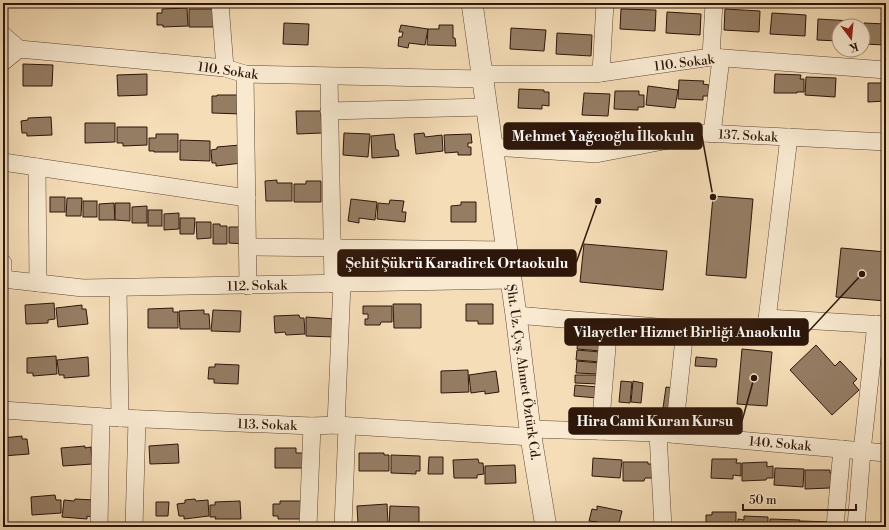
<svg xmlns="http://www.w3.org/2000/svg" width="889" height="530" viewBox="0 0 889 530" font-family="'Libre Bodoni',serif">
<rect width="100%" height="100%" fill="#f5ddb7"/>
<filter id="stains"><feTurbulence type="fractalNoise" baseFrequency=".005" numOctaves="4"/><feColorMatrix values="0 0 0 0 .2 0 0 0 0 .09 0 0 0 0 .02 0 0 0 .5 -.17"/></filter>
<radialGradient id="worn" r=".72"><stop offset=".6" stop-color="#630" stop-opacity="0"/><stop offset="1" stop-color="#630" stop-opacity=".3"/></radialGradient>
<g fill="#957d64" stroke="#2d160a">
<polygon points="187,8 188,26 163,27 163,25 157,25 157,13 162,13 162,9"/>
<polygon points="189,9 219,9 218,27 189,27"/>
<polygon points="621,9 656,10 655,31 620,29"/>
<polygon points="725,9 760,11 759,32 724,30"/>
<polygon points="667,12 701,14 700,35 666,33"/>
<polygon points="772,13 806,15 805,36 770,34"/>
<polygon points="818,19 852,21 852,26 839,26 839,41 817,40"/>
<polygon points="284,23 309,24 308,45 283,44"/>
<polygon points="864,23 886,24 886,45 863,44"/>
<polygon points="401,25 428,29 425,45 409,43 408,48 398,46 399,37 402,37 403,32 399,32"/>
<polygon points="439,25 453,25 453,38 455,38 456,46 427,45 428,29 439,29"/>
<polygon points="511,28 546,30 544,51 510,49"/>
<polygon points="557,33 592,35 591,56 556,54"/>
<polygon points="23,64 53,65 52,86 23,86"/>
<polygon points="147,74 147,95 118,96 117,75"/>
<polygon points="775,74 801,75 800,79 804,79 804,92 797,92 797,93 774,93"/>
<polygon points="806,77 836,78 835,97 805,95"/>
<polygon points="679,80 704,81 703,84 709,85 708,96 703,96 703,100 678,99"/>
<polygon points="868,83 886,83 886,101 868,102"/>
<polygon points="648,86 678,90 675,108 646,105"/>
<polygon points="519,89 544,90 544,92 549,92 549,106 542,105 542,109 518,108"/>
<polygon points="615,91 639,91 639,95 644,95 644,107 638,107 638,110 614,109"/>
<polygon points="584,93 610,94 608,116 582,115"/>
<polygon points="217,95 242,95 242,114 212,113 212,96 217,96"/>
<polygon points="296,111 321,111 322,133 297,134"/>
<polygon points="51,117 52,135 27,136 27,133 22,133 21,121 28,120 28,118"/>
<polygon points="85,123 115,123 115,142 85,143"/>
<polygon points="117,127 147,127 147,145 123,146 123,143 117,143"/>
<polygon points="344,133 370,134 368,157 343,155"/>
<polygon points="424,133 425,137 442,135 443,151 416,154 414,134"/>
<polygon points="156,134 178,134 178,152 154,152 154,151 149,151 149,138 156,138"/>
<polygon points="394,134 396,150 398,150 399,156 372,158 371,136"/>
<polygon points="471,134 472,143 468,143 468,147 471,147 471,155 458,155 458,152 445,153 444,135"/>
<polygon points="180,140 210,141 210,161 180,160"/>
<polygon points="240,145 242,163 216,166 216,163 212,163 211,150 217,149 217,147"/>
<polygon points="277,180 277,183 292,183 292,201 266,201 265,181"/>
<polygon points="306,181 321,181 321,202 294,202 294,184 306,184"/>
<polygon points="713,196 753,199 746,278 706,275"/>
<rect x="50" y="197" width="15" height="15"/>
<polygon points="67,198 82,198 81,216 66,216"/>
<polygon points="351,199 377,202 375,220 359,218 359,223 348,221"/>
<polygon points="390,200 404,201 402,212 406,212 405,222 377,219 378,203 389,204"/>
<rect x="83" y="201" width="14" height="16"/>
<polygon points="461,202 476,202 476,222 451,222 451,206 461,205"/>
<polygon points="114,203 115,220 99,220 99,204"/>
<polygon points="115,203 130,203 130,221 115,220"/>
<polygon points="147,206 147,223 132,223 132,207"/>
<rect x="148" y="210" width="14" height="16"/>
<polygon points="179,213 179,229 164,230 164,214"/>
<polygon points="180,218 195,218 194,234 180,234"/>
<polygon points="196,222 211,222 211,238 197,239"/>
<polygon points="213,224 220,224 220,226 227,226 227,244 213,244"/>
<polygon points="229,227 244,227 244,244 229,243"/>
<polygon points="584,244 667,251 663,290 580,282"/>
<polygon points="841,248 886,252 886,301 836,297"/>
<polygon points="54,303 55,319 48,320 48,323 26,324 25,305"/>
<polygon points="393,304 421,304 421,328 394,328"/>
<polygon points="466,304 493,304 493,324 478,324 478,321 466,321"/>
<polygon points="82,305 82,309 86,309 88,324 58,327 56,308"/>
<polygon points="363,306 392,306 392,322 381,322 380,325 365,325 365,319 368,319 368,314 363,314"/>
<polygon points="173,308 173,312 178,312 178,328 148,328 148,309"/>
<polygon points="204,310 204,314 209,314 210,329 180,329 179,311"/>
<polygon points="213,310 241,311 240,332 211,331"/>
<polygon points="299,315 300,318 304,318 305,334 286,335 285,332 275,333 274,316"/>
<polygon points="306,317 336,319 335,337 306,336"/>
<polygon points="578,339 602,341 601,351 577,349"/>
<polygon points="816,345 835,366 840,361 857,379 853,383 859,390 832,415 790,370"/>
<polygon points="742,349 772,352 767,406 737,404"/>
<polygon points="577,350 600,352 600,362 576,360"/>
<polygon points="56,356 57,374 33,376 33,373 27,373 27,358"/>
<polygon points="88,357 89,376 64,378 64,375 59,375 57,360"/>
<polygon points="696,357 717,359 716,367 695,366"/>
<polygon points="577,361 600,363 599,374 576,373"/>
<polygon points="215,364 239,365 238,384 214,383 214,379 208,379 209,367 215,367"/>
<polygon points="468,370 469,392 441,393 441,371"/>
<polygon points="496,371 499,392 485,394 485,391 471,393 469,375"/>
<polygon points="575,375 599,375 599,384 575,383"/>
<polygon points="621,381 632,382 630,403 619,402"/>
<polygon points="633,381 643,383 641,403 631,402"/>
<polygon points="575,385 598,387 597,398 574,396"/>
<polygon points="666,387 674,388 672,409 663,408"/>
<polygon points="22,436 22,439 27,439 29,454 3,456 3,438"/>
<polygon points="178,444 179,463 150,464 149,446"/>
<polygon points="85,446 85,448 91,447 92,464 63,466 61,448"/>
<polygon points="275,448 296,448 296,453 305,453 305,468 275,468"/>
<polygon points="359,453 384,453 384,455 389,455 389,471 359,471"/>
<polygon points="391,455 420,456 420,471 416,471 416,474 391,473"/>
<polygon points="429,457 443,457 443,474 428,474"/>
<polygon points="593,458 622,460 620,478 592,476"/>
<polygon points="478,459 479,463 483,463 484,474 477,475 477,478 454,478 453,460"/>
<polygon points="712,459 737,459 736,463 741,463 741,476 733,475 733,479 711,478"/>
<polygon points="623,462 648,462 648,464 653,464 653,478 645,478 644,481 623,481"/>
<polygon points="767,462 767,467 773,466 773,478 767,478 766,480 742,481 742,463"/>
<polygon points="515,465 516,483 485,484 485,466"/>
<polygon points="775,468 804,469 803,487 774,485"/>
<polygon points="805,470 830,470 830,473 836,473 836,486 830,486 830,488 805,489"/>
<polygon points="884,475 886,475 886,493 882,492"/>
<polygon points="55,495 56,500 61,500 61,513 32,515 31,497"/>
<polygon points="75,499 94,500 92,517 87,516 87,519 62,517 64,500 74,501"/>
<polygon points="195,499 196,501 208,500 209,516 184,519 184,516 179,516 177,504 185,503 185,500"/>
<polygon points="240,501 241,519 215,519 216,517 210,517 210,505 215,505 215,502"/>
<polygon points="280,501 304,501 304,519 278,519 278,516 273,516 273,504 280,504"/>
<polygon points="156,502 169,502 168,516 156,516"/>
<polygon points="387,504 388,523 358,524 357,506"/>
<polygon points="390,506 419,507 419,527 389,527"/>
<polygon points="597,506 622,511 618,527 606,525 606,527 597,526 598,522 589,521 592,509 597,510"/>
<polygon points="712,512 736,512 736,527 706,527 706,515 712,515"/>
<polygon points="744,516 768,517 768,527 738,527 738,519 744,520"/>
<polygon points="770,519 800,520 800,527 770,527"/>
<polygon points="801,521 831,522 831,527 801,527"/>
</g>
<g fill="none" stroke-linecap="round" stroke-linejoin="round">
<defs>
<g id="minor">
<polyline points="220,3 225,68"/>
<polyline points="3,35 19,49"/>
<polyline points="711,57 714,3"/>
<polyline points="3,62 19,49 225,68 245,74 482,79"/>
<polyline points="601,73 605,3"/>
<polyline points="245,74 248,286"/>
<polyline points="482,74 594,74 711,57 886,70"/>
<polyline points="329,77 333,284"/>
<polyline points="329,111 486,107"/>
<polyline points="712,134 721,58"/>
<polyline points="492,147 596,154 705,133 886,142"/>
<polyline points="3,162 247,198"/>
<polyline points="37,167 38,283"/>
<polyline points="248,247 507,250"/>
<polyline points="3,263 3,279"/>
<polyline points="3,279 83,288 511,280"/>
<polyline points="118,288 120,418"/>
<polyline points="516,315 765,336 789,137"/>
<polyline points="767,318 886,325"/>
<polyline points="3,410 120,418 312,426 336,425 531,437"/>
<polyline points="336,425 342,284"/>
<polyline points="531,429 658,433 886,453"/>
<polyline points="600,431 609,323"/>
<polyline points="658,433 663,527"/>
<polyline points="674,434 685,329"/>
<polyline points="99,527 101,417"/>
<polyline points="134,527 137,419"/>
<polyline points="308,527 312,426"/>
<polyline points="343,527 347,426"/>
<polyline points="835,527 842,449"/>
<polyline points="856,527 862,451 876,324"/>
</g>
<polyline id="tertiary" points="472,3 516,315 531,437 546,527"/>
</defs>
<use href="#minor" stroke="#5f4835" stroke-width="18"/>
<use href="#tertiary" stroke="#5f4835" stroke-width="22"/>
<use href="#minor" stroke="#f8e9d0" stroke-width="17"/>
<use href="#tertiary" stroke="#f8e9d0" stroke-width="21"/>
</g>
<g text-anchor="middle" stroke-width="3" stroke-linejoin="round" paint-order="stroke">
<g font-size="13" fill="#2d160a" stroke="#f8e9d0">
<text transform="translate(684 62) rotate(-7)" y="5">110. Sokak</text>
<text transform="translate(228 70) rotate(8)" y="5">110. Sokak</text>
<text transform="translate(748 135) rotate(3)" y="5">137. Sokak</text>
<text transform="translate(257 285) rotate(-1)" y="5">112. Sokak</text>
<text transform="translate(524 372) rotate(82)" y="5">Şht. Uz. Çvş. Ahmet Öztürk Cd.</text>
<text transform="translate(267 424) rotate(2)" y="5">113. Sokak</text>
<text transform="translate(780 443) rotate(5)" y="5">140. Sokak</text>
</g>
</g>
<path fill="none" stroke="#2d160a" stroke-width="1.5" d="M713 197L702 136M598 201L576 263M862 274L808 332M754 378L742 421"/>
<g fill="#2d160a" stroke="#f8e9d0" stroke-width="1.5">
<circle cx="713" cy="197" r="4"/>
<circle cx="598" cy="201" r="4"/>
<circle cx="862" cy="274" r="4"/>
<circle cx="754" cy="378" r="4"/>
</g>
<g fill="#2d160a" stroke="#2d160a" stroke-width="1.5">
<rect x="504" y="123" width="198" height="26" rx="4"/>
<rect x="338" y="250" width="238" height="26" rx="4"/>
<rect x="565" y="319" width="243" height="26" rx="4"/>
<rect x="569" y="408" width="173" height="26" rx="4"/>
</g>
<g font-size="14" text-anchor="middle" font-weight="bold" fill="#fff">
<text x="603" y="141">Mehmet Yağcıoğlu İlkokulu</text>
<text x="457" y="268">Şehit Şükrü Karadirek Ortaokulu</text>
<text x="687" y="337">Vilayetler Hizmet Birliği Anaokulu</text>
<text x="655" y="426">Hira Cami Kuran Kursu</text>
</g>
<rect width="889" height="530" fill="none" stroke="#f5ddb7" stroke-width="16"/>
<rect x="4" y="4" width="881" height="522" fill="none" stroke="#2d160a" stroke-width="2"/>
<rect x="8" y="8" width="873" height="514" fill="none" stroke="#2d160a"/>
<g transform="translate(851 38) rotate(164)"><circle r="19" fill="#f8e9d0" stroke="#a79581"/>
<path d="M0-3L7 15L0 10L-7 15Z" fill="#8f2418"/>
<text y="-6" font-size="11" font-weight="bold" text-anchor="middle" fill="#2d160a">K</text>
</g>
<path d="M743 504v6h113v-6" fill="none" stroke="#2d160a" stroke-width="2"/>
<text x="749" y="504" font-size="12" fill="#2d160a" stroke="#f8e9d0" stroke-width="3" paint-order="stroke">50 m</text>
<rect width="100%" height="100%" filter="url(#stains)"/>
<rect width="100%" height="100%" fill="url(#worn)"/>
</svg>
